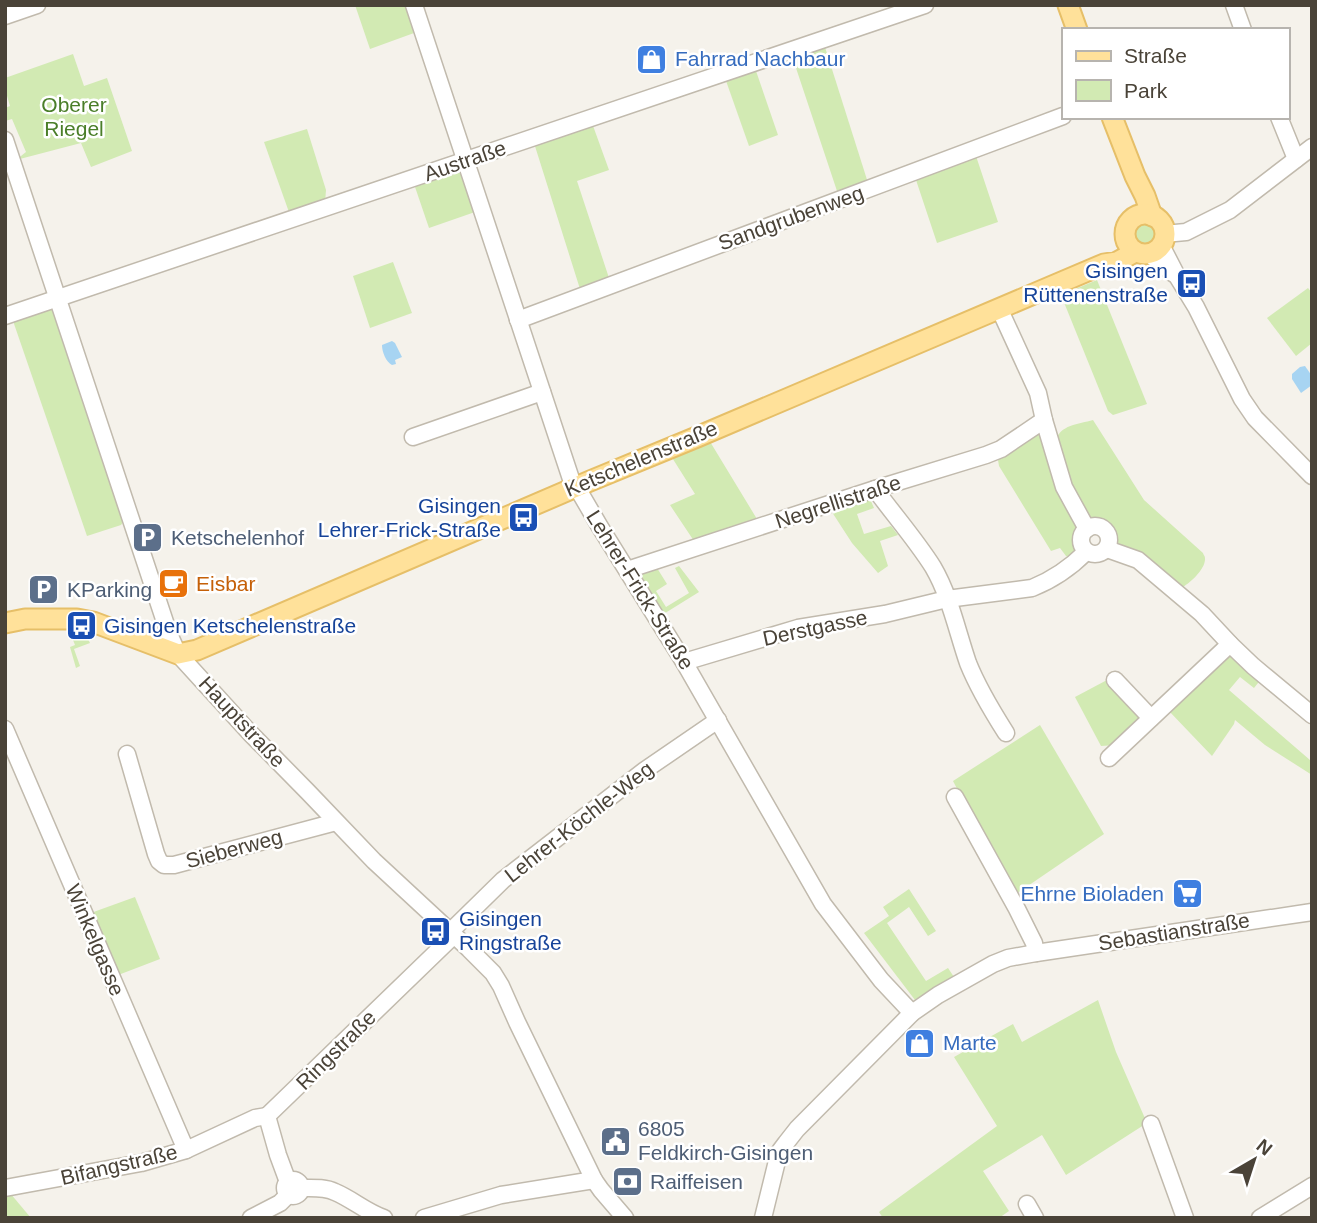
<svg xmlns="http://www.w3.org/2000/svg" width="1317" height="1223" viewBox="0 0 1317 1223" font-family="Arial,sans-serif">
<rect width="100%" height="100%" fill="#f5f2eb"/>
<g fill="#d2eab3">
<polygon points="355,5 405,5 414,33 370,49"/>
<polygon points="824,44 869,186 839,197 792,56"/>
<polygon points="73,54 84,86 107,78 132,151 91,167 81,143 16,160 26,152 12,119 5,121 5,108 10,106 5,89 5,78"/>
<polygon points="755,68 778,135 749,146 725,78"/>
<polygon points="592,123 609,170 577,181 610,281 580,289 534,143"/>
<polygon points="307,129 326,190 325,203 290,215 264,142"/>
<polygon points="975,153 998,222 937,243 915,177"/>
<polygon points="456,170 463,176 475,212 429,228 414,184"/>
<circle cx="1145" cy="235" r="13"/>
<polygon points="393,262 412,313 370,328 353,276"/>
<polygon points="1097,280 1147,404 1113,415 1108,411 1061,295"/>
<polygon points="1308,288 1312,293 1312,343 1296,356 1267,318"/>
<polygon points="45,307 51,309 56,313 125,519 121,525 87,536 12,318"/>
<path d="M1093,420L1144,500L1203,553C1203,554 1205,556 1205,558C1206,569 1189,584 1181,588L1113,547C1114,530 1105,520 1088,521L1068,488L1056,441C1059,425 1079,424 1093,420Z"/>
<polygon points="1041,431 1082,528 1078,541 1080,549 1071,558 1066,556 1060,548 1051,551 999,466 998,460 1001,456"/>
<polygon points="709,440 760,524 696,544 670,505 695,494 671,456"/>
<polygon points="870,499 874,508 857,514 864,534 891,526 898,535 880,541 888,566 878,573 852,543 830,509"/>
<polygon points="679,566 699,592 662,615 638,573 657,568 667,584 656,591 666,607 689,593 675,568"/>
<polygon points="72,629 72,632 78,632 79,629 83,629 90,643 74,649 80,666 76,668 70,647 75,645 69,630"/>
<polygon points="1232,651 1262,678 1254,688 1240,677 1229,690 1310,760 1312,759 1312,775 1265,745 1235,720 1234,724 1212,756 1168,710"/>
<polygon points="1107,680 1143,716 1116,745 1101,746 1075,697"/>
<polygon points="1040,725 1104,834 1013,896 953,781"/>
<polygon points="909,889 936,931 928,936 909,907 887,923 926,981 948,968 954,977 915,1000 864,933 889,916 883,907"/>
<polygon points="135,897 160,959 113,977 88,914"/>
<polygon points="1098,1000 1116,1052 1147,1123 1066,1175 1042,1135 983,1171 1009,1211 999,1218 883,1218 879,1212 997,1126 954,1057 1013,1024 1022,1042"/>
<polygon points="5,1192 10,1193 31,1218 5,1218"/>
</g>
<g fill="#a7d4f2">
<path d="M392,341L395,343L402,357L395,360L396,364L392,365C386,362 382,352 382,345Z"/>
<polygon points="1305,366 1312,376 1312,385 1301,393 1292,379 1292,374 1300,367"/>
</g>
<g fill="none" stroke-linecap="round" stroke-linejoin="round">
<defs>
<g id="minor">
<polyline points="414,5 572,482 579,491 600,527 684,662 823,904 881,980 912,1013"/>
<polyline points="1234,5 1243,30"/>
<polyline points="5,16 37,5"/>
<polyline points="1279,117 1296,159"/>
<polyline points="5,140 169,634 178,654 251,734 308,792 374,861 469,949 493,973 501,986 517,1022 594,1180 601,1190 625,1218"/>
<polyline points="1164,234 1186,232 1230,210 1312,147"/>
<polyline points="1161,245 1177,276 1196,307 1242,399 1255,418 1312,476"/>
<polyline points="1149,254 1174,274"/>
<polyline points="999,308 1038,393 1044,420 1064,487 1087,529"/>
<polyline points="5,316 925,5"/>
<polyline points="518,320 1063,116"/>
<polyline points="413,437 542,392"/>
<path d="M875,489C894,515 916,540 933,567C950,596 957,631 968,663C978,688 992,711 1006,733"/>
<circle cx="1095" cy="540" r="14"/>
<polyline points="1107,549 1138,560 1202,614 1230,644 1253,666 1312,715"/>
<polyline points="627,570 875,489 986,455 1001,449 1044,420"/>
<path d="M684,662L798,628L885,614L947,599L1032,588C1052,580 1071,567 1086,552"/>
<polyline points="1115,680 1151,718"/>
<polyline points="5,729 186,1150"/>
<polyline points="127,754 156,854 159,861 164,865 174,865 336,822"/>
<polyline points="1109,758 1230,644"/>
<polyline points="955,797 1017,909 1034,943 1036,953"/>
<polyline points="267,1116 449,940 455,927 503,880 645,770 718,720"/>
<polyline points="267,1116 278,1155 288,1182"/>
<polyline points="1151,1124 1185,1218"/>
<circle cx="293" cy="1188" r="8"/>
<polyline points="5,1188 141,1163 186,1150 255,1118 267,1116"/>
<path d="M302,1188C312,1188 325,1187 335,1192C352,1199 366,1212 384,1218"/>
<polyline points="1027,1204 1035,1218"/>
<polyline points="251,1218 280,1203 288,1195"/>
<polyline points="424,1218 501,1195 594,1180"/>
<polyline points="763,1218 776,1165 780,1151 786,1143 797,1129 912,1013 938,995 993,964 1008,958 1036,953 1312,912"/>
<polyline points="1260,1218 1312,1186"/>
</g>
<g id="major">
<polyline points="1068,5 1077,30"/>
<polyline points="1112,117 1135,176 1145,196 1152,216"/>
<circle cx="1145" cy="234" r="20"/>
<polyline points="5,623 25,619 77,619 93,622 178,654 197,650 590,481 697,437 1104,264 1117,262 1135,252"/>
</g>
</defs>
<use href="#minor" stroke="#c1baad" stroke-width="19"/>
<use href="#major" stroke="#e6bf68" stroke-width="23"/>
<use href="#minor" stroke="#fff" stroke-width="16"/>
<use href="#major" stroke="#ffe19a" stroke-width="19"/>
</g>
<defs>
<symbol id="shop-square" viewBox="-11 -11 22 22"><rect x="-9" y="-9" width="18" height="18" rx="4" fill="#3f7fe0" stroke="#fff"/><path d="M-5-2.5h2.3a2.7 3.5 0 0 1 5.4 0H5L5.5 6h-11ZM-1.5-2.5h3a1.5 2.3 0 0 0-3 0Z" fill="#fff"/></symbol>
<symbol id="bus-square" viewBox="-11 -11 22 22"><rect x="-9" y="-9" width="18" height="18" rx="4" fill="#1a4fb4" stroke="#fff"/><path d="M-5-6H5V4H4V6H2V4H-2V6H-4V4H-5ZM-3.5-4V0h7V-4ZM-3.5 1.2v1.5H-2V1.2ZM2 1.2v1.5H3.5V1.2Z" fill="#fff"/></symbol>
<symbol id="parking-square" viewBox="-11 -11 22 22"><rect x="-9" y="-9" width="18" height="18" rx="4" fill="#5c6f8a" stroke="#fff"/><path d="M-3.5-5.5H1a3.5 3.5 0 0 1 0 7H-1V5.5H-3.5ZM-1-3.4V-.6H.8a1.4 1.4 0 0 0 0-2.8Z" fill="#fff"/></symbol>
<symbol id="cafe-square" viewBox="-11 -11 22 22"><rect x="-9" y="-9" width="18" height="18" rx="4" fill="#e8710a" stroke="#fff"/><path d="M-5.5-4.5H6V0H3Q3 3.5 0 3.5H-2.5Q-5.5 3.5-5.5 0ZM3-3.2v2h1.7v-2ZM-6 4.5H4V6H-6Z" fill="#fff"/></symbol>
<symbol id="supermarket-square" viewBox="-11 -11 22 22"><rect x="-9" y="-9" width="18" height="18" rx="4" fill="#3f7fe0" stroke="#fff"/><path d="M-6-5.5h2.5l.6 2H6L4.5 2H-2.5L-4.4-4H-6ZM-1.5 3.2a1.3 1.3 0 1 0 .1 0ZM3 3.2a1.3 1.3 0 1 0 .1 0Z" fill="#fff"/></symbol>
<symbol id="civic-square" viewBox="-11 -11 22 22"><rect x="-9" y="-9" width="18" height="18" rx="4" fill="#5c6f8a" stroke="#fff"/><path d="M-.6-6.5H3V-4.5H.6V-3L4-1V1h2V6H-6V1h2V-1L-.6-3ZM-1.2 2.5V6h2.4V2.5Z" fill="#fff"/></symbol>
<symbol id="bank-square" viewBox="-11 -11 22 22"><rect x="-9" y="-9" width="18" height="18" rx="4" fill="#5c6f8a" stroke="#fff"/><path d="M-6-4H6V4H-6ZM0-2.3a2.3 2.3 0 1 0 0 4.6a2.3 2.3 0 1 0 0-4.6Z" fill="#fff"/></symbol>
</defs>
<g fill-rule="evenodd">
<use href="#shop-square" x="634" y="42" width="35" height="35"/>
<use href="#bus-square" x="1174" y="266" width="35" height="35"/>
<use href="#bus-square" x="506" y="500" width="35" height="35"/>
<use href="#parking-square" x="130" y="520" width="35" height="35"/>
<use href="#cafe-square" x="156" y="566" width="35" height="35"/>
<use href="#parking-square" x="26" y="572" width="35" height="35"/>
<use href="#bus-square" x="64" y="608" width="35" height="35"/>
<use href="#supermarket-square" x="1170" y="876" width="35" height="35"/>
<use href="#bus-square" x="418" y="914" width="35" height="35"/>
<use href="#shop-square" x="902" y="1026" width="35" height="35"/>
<use href="#civic-square" x="598" y="1124" width="35" height="35"/>
<use href="#bank-square" x="610" y="1164" width="35" height="35"/>
</g>
<g text-anchor="middle" stroke-width="5" stroke-linejoin="round" paint-order="stroke">
<g font-size="21" fill="#366cbe" stroke="#fff" text-anchor="start">
<text x="675" y="66">Fahrrad Nachbaur</text>
<text x="1164" y="901" text-anchor="end">Ehrne Bioladen</text>
<text x="943" y="1050">Marte</text>
</g>
<g font-size="21" fill="#4a7e29" stroke="#fff">
<text x="74" y="112">Oberer<tspan x="74" dy="24">Riegel</tspan></text>
</g>
<g font-size="21" fill="#4a4338" stroke="#fff">
<text transform="translate(465 161) rotate(-19)" y="7">Austraße</text>
<text transform="translate(791 218) rotate(-20)" y="7">Sandgrubenweg</text>
<text transform="translate(641 459) rotate(-23)" y="7">Ketschelenstraße</text>
<text transform="translate(838 502) rotate(-18)" y="7">Negrellistraße</text>
<text transform="translate(640 590) rotate(58)" y="7">Lehrer-Frick-Straße</text>
<text transform="translate(815 628) rotate(-12)" y="7">Derstgasse</text>
<text transform="translate(242 722) rotate(47)" y="7">Hauptstraße</text>
<text transform="translate(579 822) rotate(-38)" y="7">Lehrer-Köchle-Weg</text>
<text transform="translate(234 849) rotate(-15)" y="7">Sieberweg</text>
<text transform="translate(1174 932) rotate(-9)" y="7">Sebastianstraße</text>
<text transform="translate(95 940) rotate(67)" y="7">Winkelgasse</text>
<text transform="translate(336 1050) rotate(-45)" y="7">Ringstraße</text>
<text transform="translate(119 1165) rotate(-13)" y="7">Bifangstraße</text>
</g>
<g font-size="21" fill="#164399" stroke="#fff" text-anchor="end">
<text x="1168" y="278">Gisingen<tspan x="1168" dy="24">Rüttenenstraße</tspan></text>
<text x="501" y="513">Gisingen<tspan x="501" dy="24">Lehrer-Frick-Straße</tspan></text>
<text x="104" y="633" text-anchor="start">Gisingen Ketschelenstraße</text>
<text x="459" y="926" text-anchor="start">Gisingen<tspan x="459" dy="24">Ringstraße</tspan></text>
</g>
<g font-size="21" fill="#4e5e75" stroke="#fff" text-anchor="start">
<text x="171" y="545">Ketschelenhof</text>
<text x="67" y="597">KParking</text>
<text x="638" y="1136">6805<tspan x="638" dy="24">Feldkirch-Gisingen</tspan></text>
<text x="650" y="1189">Raiffeisen</text>
</g>
<g font-size="21" fill="#c56008" stroke="#fff" text-anchor="start">
<text x="196" y="591">Eisbar</text>
</g>
</g>
<rect width="1317" height="1223" fill="none" stroke="#4a4338" stroke-width="14"/>
<rect x="1062" y="28" width="228" height="91" fill="#ffffff" stroke="#b7b4af" stroke-width="2"/>
<rect x="1076" y="51" width="35" height="10" fill="#ffe19a" stroke="#b7b4af" stroke-width="2"/>
<text x="1124" y="63" font-size="21" fill="#4a4338">Straße</text>
<rect x="1076" y="80" width="35" height="21" fill="#d2eab3" stroke="#b7b4af" stroke-width="2"/>
<text x="1124" y="98" font-size="21" fill="#4a4338">Park</text>
<g transform="translate(1254 1160) rotate(39)" stroke="#ffffff" stroke-width="5" paint-order="stroke">
<path d="M0-5L12 26L0 18L-12 26Z" fill="#4a4338"/>
<text y="-10" font-size="19" font-weight="bold" text-anchor="middle" fill="#4a4338">N</text>
</g>
</svg>
